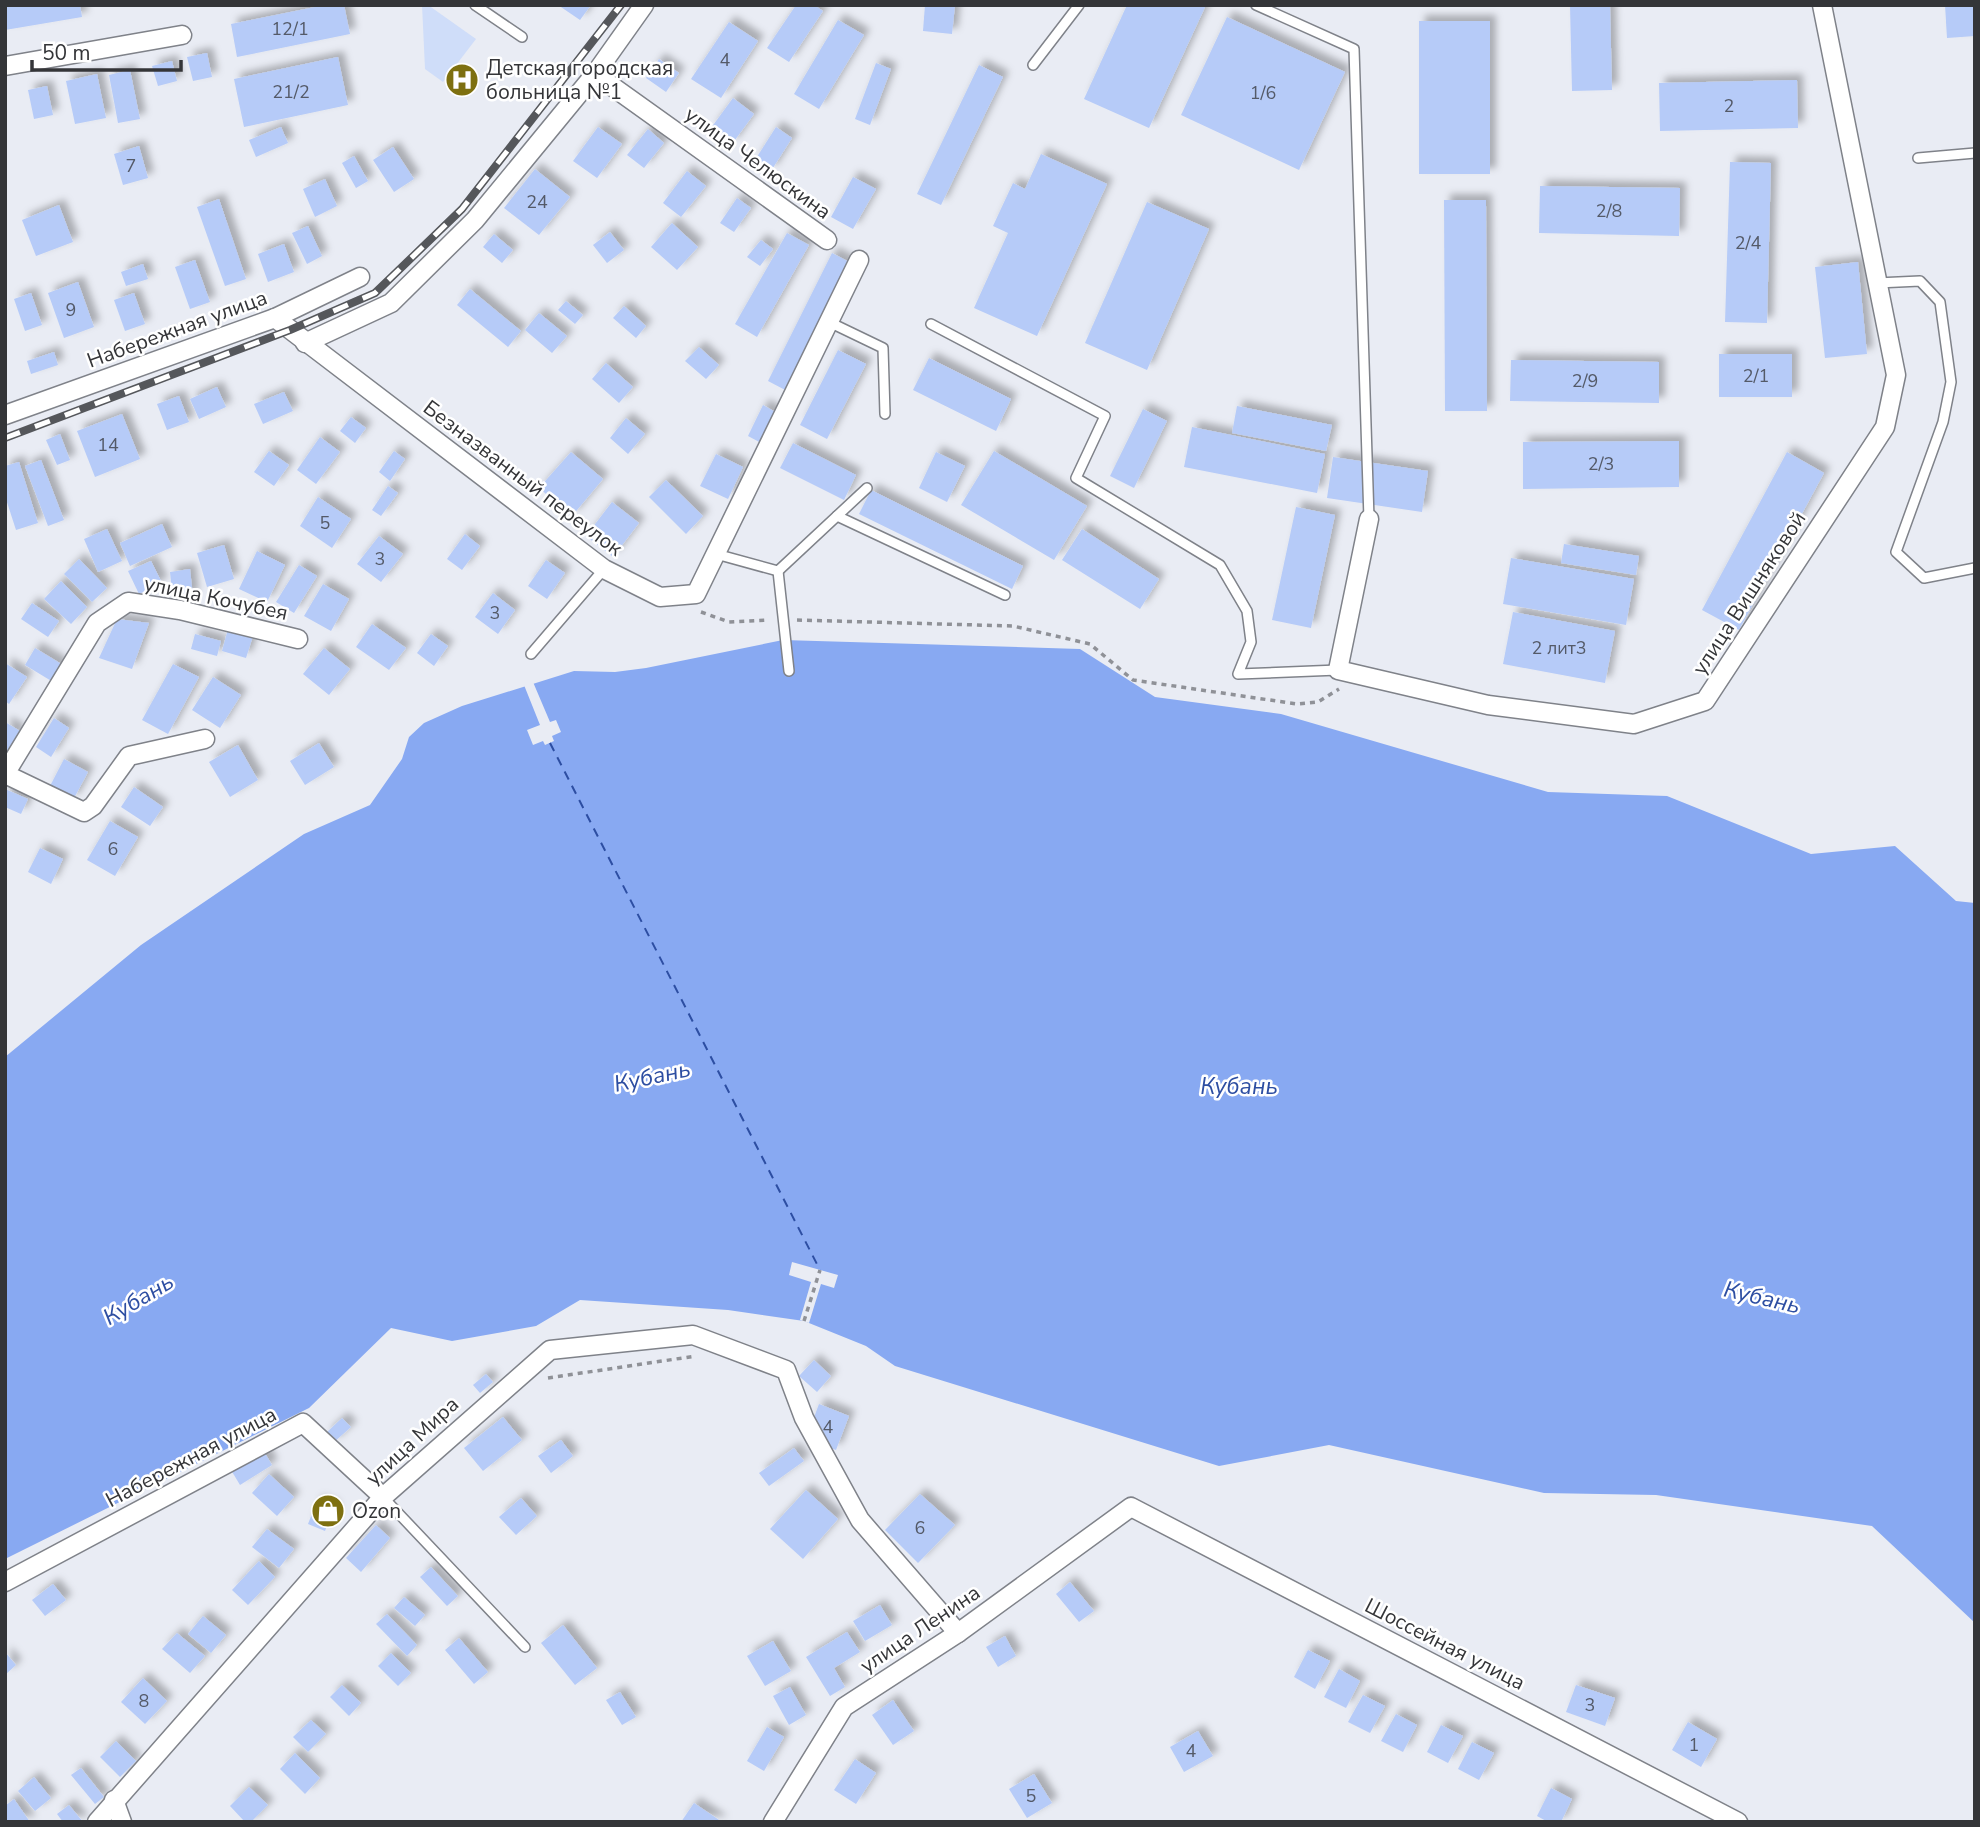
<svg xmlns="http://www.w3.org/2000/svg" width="1980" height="1827" viewBox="0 0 1980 1827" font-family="'Nunito Sans',sans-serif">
<defs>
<filter id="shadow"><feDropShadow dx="6" dy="-6" stdDeviation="3.5" flood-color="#0004"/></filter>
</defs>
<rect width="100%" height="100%" fill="#e9ecf4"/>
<polygon fill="#cfddf9" points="422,5 428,5 476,39 443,82 425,69"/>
<polygon fill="#88a9f2" points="783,640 1080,649 1155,697 1281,714 1548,792 1667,796 1811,854 1895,846 1956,901 1975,903 1975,1623 1872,1526 1656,1495 1544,1493 1329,1445 1219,1466 895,1366 866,1346 804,1321 728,1310 580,1300 536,1326 452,1341 391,1328 309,1408 5,1559 5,1057 141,945 304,834 370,805 402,759 409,737 424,723 462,706 574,671 615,672 646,668"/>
<g fill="#e9ecf4">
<polygon points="533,682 550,722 556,720 561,732 552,736 554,741 545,745 543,741 533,745 527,730 540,725 524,685"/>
<polygon points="792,1262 838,1275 834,1288 821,1284 809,1323 800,1320 811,1282 789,1275"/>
</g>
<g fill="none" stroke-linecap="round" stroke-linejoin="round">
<polyline stroke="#2d4ea2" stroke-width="2" stroke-dasharray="9 7" stroke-linecap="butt" points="550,743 820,1270"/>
</g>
<g fill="#b6cbf8" filter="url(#shadow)">
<polygon points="5,5 80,5 82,17 5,30"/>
<polygon points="325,5 344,5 350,34 237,57 231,24"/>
<polygon points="558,5 591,5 580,20"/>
<polygon points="796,5 814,5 823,11 789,62 767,48"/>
<polygon points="925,5 955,5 952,34 923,31"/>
<polygon points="1127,5 1206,5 1149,128 1084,99"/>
<polygon points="1570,5 1610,5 1612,90 1572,91"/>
<polygon points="1945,5 1975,5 1975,36 1947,38"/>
<polygon points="1227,17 1345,72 1299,170 1181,115"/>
<polygon points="838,20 864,35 819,109 794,94"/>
<rect x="1419" y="21" width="71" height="153"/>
<polygon points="729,22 758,41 721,98 691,79"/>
<polygon points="207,53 212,77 193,81 187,57"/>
<polygon points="338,57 348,105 244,127 234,79"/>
<polygon points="659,59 679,73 666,92 646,78"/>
<polygon points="172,61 177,81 158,86 152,66"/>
<polygon points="876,63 891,69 870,125 855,119"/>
<polygon points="979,65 1003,77 941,205 917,194"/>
<polygon points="130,70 140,119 118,123 109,75"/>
<polygon points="97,74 106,118 75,124 66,81"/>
<polygon points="1797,80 1798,128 1660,131 1659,83"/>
<polygon points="47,86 53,115 34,119 28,90"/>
<polygon points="733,98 754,114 732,144 711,128"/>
<polygon points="281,127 288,143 256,157 249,140"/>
<polygon points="598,127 622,144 597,178 573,161"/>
<polygon points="776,127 792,138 771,171 755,160"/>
<polygon points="648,129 664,143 644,168 627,155"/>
<polygon points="139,146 148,178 123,185 114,154"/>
<polygon points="393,147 414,179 394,192 373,160"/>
<polygon points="1041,154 1107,184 1037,336 974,308 1008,233 993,226 1013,183 1025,189"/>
<polygon points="354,156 368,181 356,188 342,163"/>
<polygon points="1730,162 1771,163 1767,323 1725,322"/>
<polygon points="535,169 570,197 539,235 504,208"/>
<polygon points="687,171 706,186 681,217 663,203"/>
<polygon points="853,177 876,189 853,229 831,217"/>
<polygon points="325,179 337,206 315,217 303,189"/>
<polygon points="1540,186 1680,188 1679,236 1539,233"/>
<polygon points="737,198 751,208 734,232 720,223"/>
<polygon points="219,199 246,279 225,286 197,207"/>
<polygon points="1444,200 1486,200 1487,411 1445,411"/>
<polygon points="1147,202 1209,229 1147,370 1085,343"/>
<polygon points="59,205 73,242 36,256 22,220"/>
<polygon points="672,223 698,247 677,270 651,247"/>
<polygon points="308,226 322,256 307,264 292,233"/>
<polygon points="610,232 624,250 607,263 593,245"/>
<polygon points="787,233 809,245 757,337 735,324"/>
<polygon points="494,234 513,250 502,263 483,247"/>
<polygon points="761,240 773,249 760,266 747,257"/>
<polygon points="284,244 294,272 268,282 258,254"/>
<polygon points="832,253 853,264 789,392 768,381"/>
<polygon points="195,260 210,302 190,309 175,267"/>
<polygon points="1858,262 1867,354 1825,358 1815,267"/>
<polygon points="143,264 148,279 126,286 121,272"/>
<polygon points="78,282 94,327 64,338 48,293"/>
<polygon points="470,289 521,331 508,347 457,305"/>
<polygon points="31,293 42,325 25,331 14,299"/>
<polygon points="134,293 145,324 125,331 114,300"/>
<polygon points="566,301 583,315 575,324 558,310"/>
<polygon points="624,306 646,326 636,338 613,318"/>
<polygon points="539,313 567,336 552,353 525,330"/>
<polygon points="699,347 719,365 706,379 685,361"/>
<polygon points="838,350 866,364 827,439 800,425"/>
<polygon points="54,352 58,365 31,374 27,361"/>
<rect x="1719" y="354" width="73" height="43"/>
<polygon points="929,358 1011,399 996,431 913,390"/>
<polygon points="1511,360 1659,362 1659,403 1510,401"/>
<polygon points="606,363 633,387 619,403 592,379"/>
<polygon points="217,387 226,407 199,419 190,399"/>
<polygon points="284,392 293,411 263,424 254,404"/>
<polygon points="179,396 189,422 167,430 157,404"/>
<polygon points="763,405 779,414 763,444 748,436"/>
<polygon points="1237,406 1332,425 1326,451 1232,433"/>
<polygon points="1143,409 1167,421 1134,488 1110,476"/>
<polygon points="122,414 140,459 95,477 77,431"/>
<polygon points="351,417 366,428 355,443 340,431"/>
<polygon points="626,418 645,434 628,454 610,438"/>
<polygon points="1192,427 1325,454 1317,493 1184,467"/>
<polygon points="60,434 70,460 57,465 46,440"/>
<polygon points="320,437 340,452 316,484 297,470"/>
<polygon points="1679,441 1679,487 1523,489 1523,442"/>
<polygon points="793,443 856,475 844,500 780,468"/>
<polygon points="269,451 289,465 274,486 254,472"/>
<polygon points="394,451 405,459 390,481 379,472"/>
<polygon points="994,451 1087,506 1054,560 961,505"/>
<polygon points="571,452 603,479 572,516 539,488"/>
<polygon points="936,452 965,466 947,502 919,488"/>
<polygon points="1787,452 1824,473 1739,630 1702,610"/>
<polygon points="716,454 743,467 728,499 700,486"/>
<polygon points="1333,457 1428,471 1422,512 1327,498"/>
<polygon points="41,460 64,520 48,526 25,466"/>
<polygon points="19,462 38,523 16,530 5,496 5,466"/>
<polygon points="666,480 703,516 686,534 649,497"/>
<polygon points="388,486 398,493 381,516 372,510"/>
<polygon points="871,490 1023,566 1012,589 859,514"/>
<polygon points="318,497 351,519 332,548 300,526"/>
<polygon points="612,502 639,523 613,557 586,536"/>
<polygon points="1296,507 1335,515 1311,628 1272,620"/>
<polygon points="162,524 172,547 130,566 120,543"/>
<polygon points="107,529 122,561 98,572 84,539"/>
<polygon points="1082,529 1159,579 1140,609 1062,560"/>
<polygon points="465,534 480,546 462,570 447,559"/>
<polygon points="379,536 403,554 381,582 357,564"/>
<polygon points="1564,544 1639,556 1636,575 1561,563"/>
<polygon points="224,545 234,579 207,587 197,553"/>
<polygon points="257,551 285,565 267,602 239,589"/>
<polygon points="1511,558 1634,579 1626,625 1503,604"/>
<polygon points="79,559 107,588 92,602 64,574"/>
<polygon points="546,560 565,573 547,599 528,586"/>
<polygon points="151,561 162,583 139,594 128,571"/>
<polygon points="299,565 317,576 294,613 276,602"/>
<polygon points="190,569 193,597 173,600 170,572"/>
<polygon points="61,581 87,607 71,624 44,599"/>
<polygon points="323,584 349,599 331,631 304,616"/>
<polygon points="493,593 515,610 498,634 475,617"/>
<polygon points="32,603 59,621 48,637 21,619"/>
<polygon points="1513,612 1615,631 1605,683 1503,664"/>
<polygon points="117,619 149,623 132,669 99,658"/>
<polygon points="372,624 406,648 389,670 356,647"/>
<polygon points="228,629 253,636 246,658 222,651"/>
<polygon points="195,634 221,641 217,656 191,649"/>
<polygon points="431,634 448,646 434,666 417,653"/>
<polygon points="35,648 63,665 53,682 25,665"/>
<polygon points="324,648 350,669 329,695 303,674"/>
<polygon points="5,663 27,677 9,704 5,701"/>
<polygon points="173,664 199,677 168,734 142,720"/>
<polygon points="213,677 241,695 220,728 192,710"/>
<polygon points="54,718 69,728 51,757 36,747"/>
<polygon points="5,722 20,731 5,754"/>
<polygon points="319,743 334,767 305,785 290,761"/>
<polygon points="238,745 258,780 230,797 209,762"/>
<polygon points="64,759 88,772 73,800 49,788"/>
<polygon points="134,787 163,807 150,826 121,807"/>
<polygon points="5,789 28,799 21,814 5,807"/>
<polygon points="110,821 138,837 115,876 87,860"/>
<polygon points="40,848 63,859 51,884 28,872"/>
<polygon points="814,1360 831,1376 817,1392 799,1376"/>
<polygon points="486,1374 493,1382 480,1393 473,1385"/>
<polygon points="819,1404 849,1416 836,1450 806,1439"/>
<polygon points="503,1417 522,1440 483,1471 464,1448"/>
<polygon points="342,1418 351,1427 333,1443 325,1434"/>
<polygon points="561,1440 573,1456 551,1473 538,1456"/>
<polygon points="794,1448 804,1461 769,1486 759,1473"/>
<polygon points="263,1450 272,1465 240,1485 231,1470"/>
<polygon points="269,1474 294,1497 277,1516 252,1493"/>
<polygon points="806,1490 838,1519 803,1559 770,1529"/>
<polygon points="920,1494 955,1525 918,1563 885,1530"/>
<polygon points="521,1498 537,1516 516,1535 499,1517"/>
<polygon points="317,1501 334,1507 325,1531 308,1524"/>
<polygon points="376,1525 390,1538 361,1572 346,1558"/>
<polygon points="267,1529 294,1549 279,1568 252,1547"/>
<polygon points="259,1561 275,1577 248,1605 232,1590"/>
<polygon points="431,1567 458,1596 447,1606 420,1577"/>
<polygon points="1070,1582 1094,1611 1079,1622 1056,1594"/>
<polygon points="53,1584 66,1600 45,1616 32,1600"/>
<polygon points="404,1597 425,1615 415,1626 394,1608"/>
<polygon points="880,1605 892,1625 865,1641 853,1621"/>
<polygon points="387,1614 417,1645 407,1656 376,1624"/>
<polygon points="203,1616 226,1635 211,1653 188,1634"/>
<polygon points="563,1625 597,1668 575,1685 541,1643"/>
<polygon points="847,1632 860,1652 834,1668 845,1687 830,1696 806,1657"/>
<polygon points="177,1633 205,1656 190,1673 162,1649"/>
<polygon points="1005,1636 1016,1656 998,1667 986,1647"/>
<polygon points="459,1638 488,1672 474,1684 445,1650"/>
<polygon points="773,1641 791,1671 765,1686 747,1656"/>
<polygon points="1308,1650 1330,1661 1315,1689 1294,1677"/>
<polygon points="5,1652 16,1665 5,1675"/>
<polygon points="391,1653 411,1673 398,1686 378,1666"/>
<polygon points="1339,1669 1360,1681 1346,1708 1324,1697"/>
<polygon points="143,1678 167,1701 145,1724 121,1702"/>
<polygon points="342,1685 361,1703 349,1716 330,1697"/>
<polygon points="1576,1685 1615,1698 1605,1726 1566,1712"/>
<polygon points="790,1687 806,1715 789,1725 773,1696"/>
<polygon points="620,1692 636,1717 622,1725 606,1700"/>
<polygon points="1363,1695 1385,1706 1370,1733 1348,1722"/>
<polygon points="893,1700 914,1731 893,1745 872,1715"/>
<polygon points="1396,1714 1417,1725 1403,1752 1381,1741"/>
<polygon points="311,1720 326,1734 308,1752 293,1737"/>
<polygon points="1688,1722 1717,1739 1701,1767 1672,1750"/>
<polygon points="1441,1725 1463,1736 1448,1763 1427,1752"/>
<polygon points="767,1727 784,1737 764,1771 747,1761"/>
<polygon points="1198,1731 1213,1756 1184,1772 1170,1747"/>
<polygon points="116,1741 136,1761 120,1777 100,1757"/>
<polygon points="1472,1742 1494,1753 1479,1780 1458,1769"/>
<polygon points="295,1753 320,1778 305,1794 280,1769"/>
<polygon points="855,1759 876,1773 856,1804 834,1790"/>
<polygon points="81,1768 104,1797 95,1804 71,1775"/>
<polygon points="1034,1774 1052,1803 1027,1818 1009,1789"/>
<polygon points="34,1777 51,1798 35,1811 18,1791"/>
<polygon points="249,1787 268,1805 251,1822 245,1822 230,1806"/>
<polygon points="1551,1788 1572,1799 1561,1822 1548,1822 1537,1816"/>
<polygon points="14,1799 30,1822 5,1822 5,1806"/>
<polygon points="694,1803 722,1822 681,1822"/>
<polygon points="69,1805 83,1822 63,1822 57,1814"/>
</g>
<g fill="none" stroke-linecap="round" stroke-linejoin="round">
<defs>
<g id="lane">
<polyline points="475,5 522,37"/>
<polyline points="1256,5 1354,49 1369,519"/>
<polyline points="1033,65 1079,5"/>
<polyline points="1918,158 1975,153"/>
<polyline points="1877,283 1920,281 1940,302 1951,382 1943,422 1896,552 1924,578 1975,568"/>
<polyline points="829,322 883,348 885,414"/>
<polyline points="931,324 1105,416 1076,478 1220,565 1247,611 1251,642 1238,674 1338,670"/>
<polyline points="837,516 1005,595"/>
<polyline points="716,554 778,571 867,488"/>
<polyline points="778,571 789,671"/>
<polyline points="531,654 604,569"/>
<polyline points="383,1497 525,1647"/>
</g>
<g id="street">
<polyline points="5,66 182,35"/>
<polyline points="595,74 827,240"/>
<polyline points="275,318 604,569 660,597 696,594 859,260"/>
<polyline points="305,343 391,303 475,220 595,74 644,5"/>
<polyline points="5,415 275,318 360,277"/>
<polyline points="1369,519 1338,670 1488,705 1634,724 1705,701 1885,427 1896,375 1822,5"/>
<polyline points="205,739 129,756 93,806 84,812 5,774 97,623 128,602 180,610 298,639"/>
<polyline points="5,1582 303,1423 383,1497"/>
<polyline points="114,1800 122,1822"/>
<polyline points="97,1822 383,1497 550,1350 693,1335 786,1370 804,1418 860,1520 958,1633"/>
<polyline points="773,1822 844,1707 958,1633 1131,1507 1738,1822"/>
</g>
</defs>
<use href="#lane" stroke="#7f8289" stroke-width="12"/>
<use href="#street" stroke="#7f8289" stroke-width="21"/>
<g stroke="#8f9197" stroke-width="3.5" stroke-dasharray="5 5" stroke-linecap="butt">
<polyline points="701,612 729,622 769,620"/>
<polyline points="797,620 1013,626 1090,644 1133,680 1297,704 1318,702 1339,689"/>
<polyline points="804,1321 820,1270"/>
<polyline points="548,1378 696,1356"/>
</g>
<use href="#lane" stroke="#fff" stroke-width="9"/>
<use href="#street" stroke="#fff" stroke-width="18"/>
<defs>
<polyline id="rail" points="5,438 290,330 375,293 462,209 621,5"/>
</defs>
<use href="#rail" stroke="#55575b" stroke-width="8"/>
<use href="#rail" stroke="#fff" stroke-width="5" stroke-dasharray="16" stroke-linecap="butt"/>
</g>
<defs>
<symbol id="hospital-disc" viewBox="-11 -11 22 22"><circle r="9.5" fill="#7e7010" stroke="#fff"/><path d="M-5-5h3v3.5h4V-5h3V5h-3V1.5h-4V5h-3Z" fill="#fff"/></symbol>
<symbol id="shop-disc" viewBox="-11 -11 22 22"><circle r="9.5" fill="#7e7010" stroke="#fff"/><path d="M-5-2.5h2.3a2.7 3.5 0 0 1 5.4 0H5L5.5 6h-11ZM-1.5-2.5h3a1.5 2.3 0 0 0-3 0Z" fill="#fff"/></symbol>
</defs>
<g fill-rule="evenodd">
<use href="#hospital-disc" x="443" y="61" width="38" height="38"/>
<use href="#shop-disc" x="309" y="1492" width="38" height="38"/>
</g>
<g text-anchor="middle" stroke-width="5" stroke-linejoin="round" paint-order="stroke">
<g font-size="18" fill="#545a68">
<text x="290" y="35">12/1</text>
<text x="725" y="66">4</text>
<text x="291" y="98">21/2</text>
<text x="1263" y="99">1/6</text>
<text x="1729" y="112">2</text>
<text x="131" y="172">7</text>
<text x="537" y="208">24</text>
<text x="1609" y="217">2/8</text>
<text x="1748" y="249">2/4</text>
<text x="71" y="316">9</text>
<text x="1756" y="382">2/1</text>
<text x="1585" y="387">2/9</text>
<text x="108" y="451">14</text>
<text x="1601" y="470">2/3</text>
<text x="325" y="529">5</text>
<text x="380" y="565">3</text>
<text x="495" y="619">3</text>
<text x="1559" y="654">2 лит3</text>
<text x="113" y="855">6</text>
<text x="828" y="1433">4</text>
<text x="920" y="1534">6</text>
<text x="144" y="1707">8</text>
<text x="1590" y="1711">3</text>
<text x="1694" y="1751">1</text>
<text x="1191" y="1757">4</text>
<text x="1031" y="1802">5</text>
</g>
<g font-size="21" fill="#343538" stroke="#fff" text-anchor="start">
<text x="486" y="75">Детская городская<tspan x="486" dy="24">больница №1</tspan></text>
<text x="352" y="1518">Ozon</text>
</g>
<g font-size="21" fill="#343538" stroke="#fff">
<text transform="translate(758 163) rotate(36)" y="7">улица Челюскина</text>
<text transform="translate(177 329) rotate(-20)" y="7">Набережная улица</text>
<text transform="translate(523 478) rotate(37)" y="7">Безназванный переулок</text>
<text transform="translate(1749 593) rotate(-57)" y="7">улица Вишняковой</text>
<text transform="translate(216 598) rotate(12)" y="7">улица Кочубея</text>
<text transform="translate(412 1441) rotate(-43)" y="7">улица Мира</text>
<text transform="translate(191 1457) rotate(-28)" y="7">Набережная улица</text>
<text transform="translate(920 1629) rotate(-34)" y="7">улица Ленина</text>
<text transform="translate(1445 1644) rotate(27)" y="7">Шоссейная улица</text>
</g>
<g font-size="23" font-style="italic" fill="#2d4ea2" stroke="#fff">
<text transform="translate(652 1076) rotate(-12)" y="8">Кубань</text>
<text x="1239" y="1094">Кубань</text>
<text transform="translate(1762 1297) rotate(13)" y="8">Кубань</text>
<text transform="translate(138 1299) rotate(-31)" y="8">Кубань</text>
</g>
</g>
<rect width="1980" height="1827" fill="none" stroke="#343538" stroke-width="14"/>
<path d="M32 60v10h149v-10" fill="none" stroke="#343538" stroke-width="3.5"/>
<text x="42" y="60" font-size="21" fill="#343538" stroke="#ffffff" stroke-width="5" paint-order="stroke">50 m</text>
</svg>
